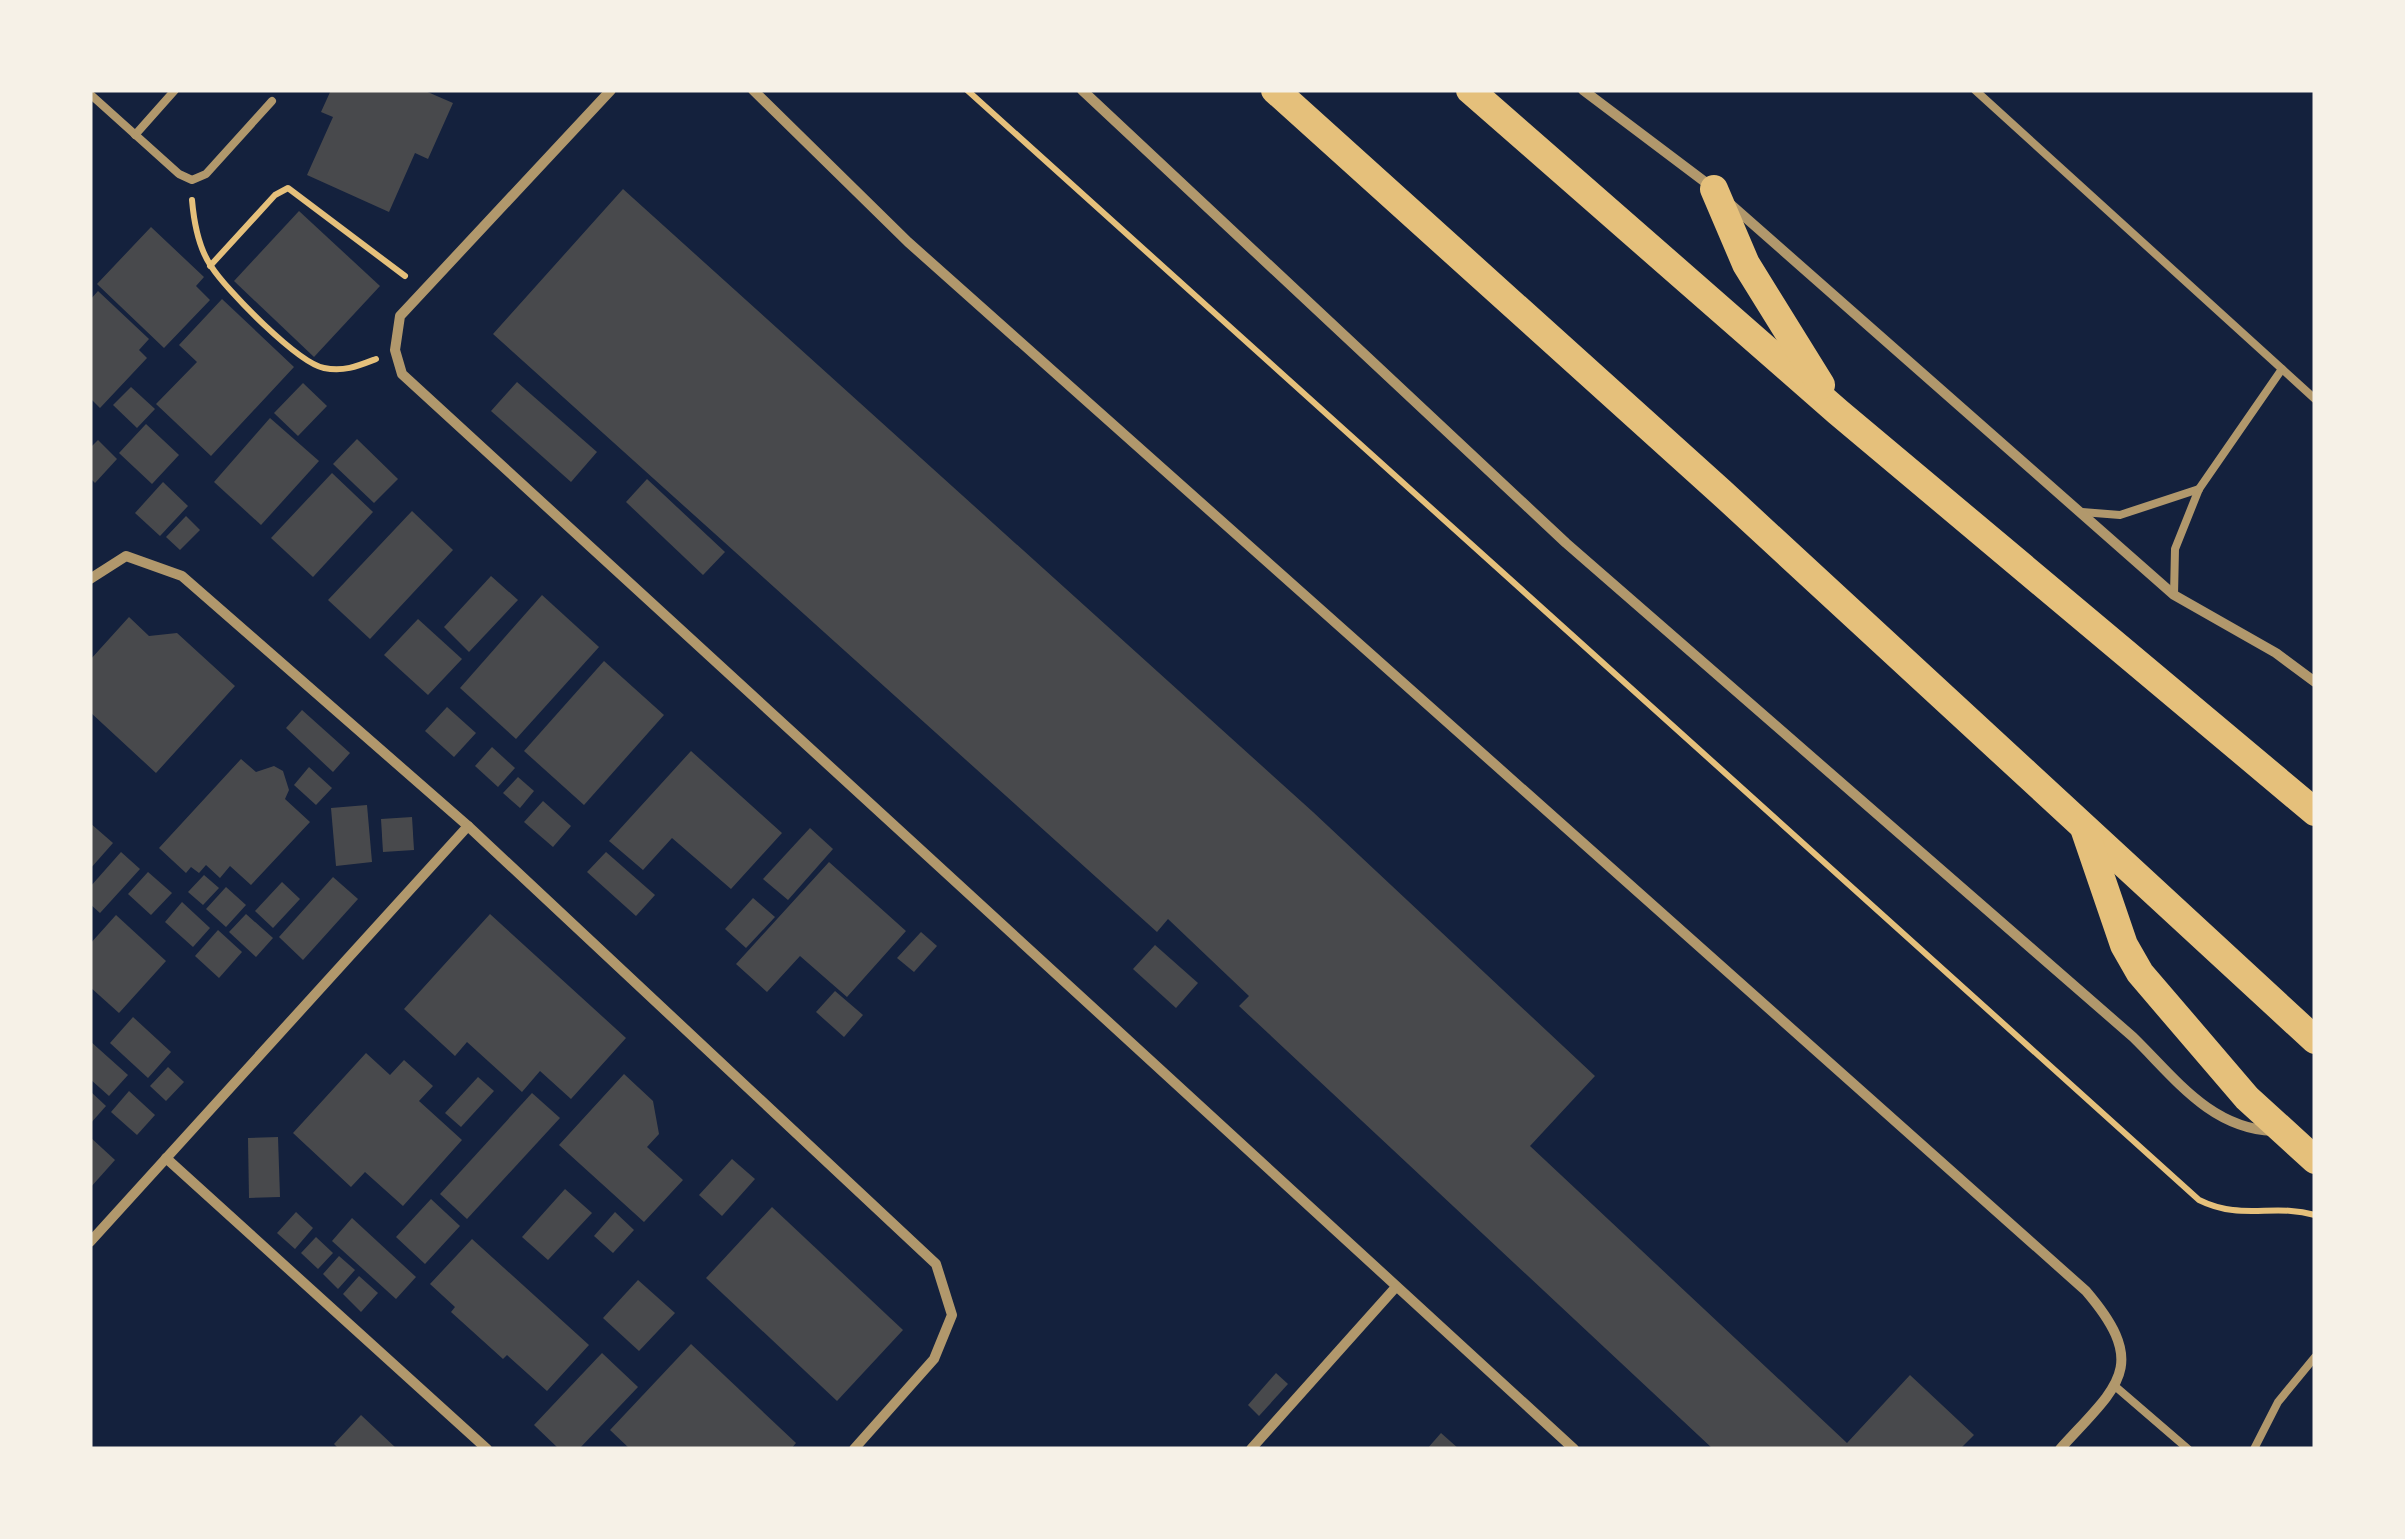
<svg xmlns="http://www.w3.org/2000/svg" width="2405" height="1539" viewBox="0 0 2405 1539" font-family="'DejaVu Sans',sans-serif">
<rect width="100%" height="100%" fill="#14213d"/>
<g fill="#48494c">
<polygon points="331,90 423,90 453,103 428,159 415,153 389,212 307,175 333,117 321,112"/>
<polygon points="623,189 1313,812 1595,1076 1530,1146 1847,1443 1910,1375 1974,1435 1960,1449 1713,1449 1239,1006 1249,996 1168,919 1157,932 493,334"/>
<polygon points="299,211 380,286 314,357 234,281"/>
<polygon points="151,227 204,277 196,286 210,300 164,348 97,284"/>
<polygon points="98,291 149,339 139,350 147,358 100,408 90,398 90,300"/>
<polygon points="222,299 294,367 211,456 156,404 197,362 179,345"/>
<polygon points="517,382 597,452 571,482 491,411"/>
<polygon points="303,383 327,406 298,436 274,413"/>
<polygon points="131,387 155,409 137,428 113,405"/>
<polygon points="270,418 319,461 261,525 214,482"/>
<polygon points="146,424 179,455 152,484 119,453"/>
<polygon points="357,439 398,479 374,503 333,464"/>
<polygon points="98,440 117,459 95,483 90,478 90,448"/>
<polygon points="332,473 373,512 313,577 271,538"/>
<polygon points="647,479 725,552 703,575 626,502"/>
<polygon points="163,482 188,506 160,536 135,513"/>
<polygon points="412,511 453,550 370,639 328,600"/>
<polygon points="186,516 200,530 180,550 166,537"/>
<polygon points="491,576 518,600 469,652 444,627"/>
<polygon points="542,595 599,647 516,739 460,688"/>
<polygon points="129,617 149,636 177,633 235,686 156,773 90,712 90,660"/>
<polygon points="418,619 462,659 428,695 384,655"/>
<polygon points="604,661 664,715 584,805 524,751"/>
<polygon points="447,707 476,733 454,757 425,731"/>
<polygon points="302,710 350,753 333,772 286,728"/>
<polygon points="492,747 515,768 498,787 475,766"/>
<polygon points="691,751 782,833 731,889 672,838 643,870 609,841"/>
<polygon points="241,759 256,772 274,766 283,771 289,790 285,799 310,822 251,885 230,866 220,878 206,865 199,873 191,867 186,873 159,848"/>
<polygon points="309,767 332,788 316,805 294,785"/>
<polygon points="518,777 534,791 520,808 503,793"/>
<polygon points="543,801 571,826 553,847 524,822"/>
<polygon points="367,805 372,862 336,866 331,808"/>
<polygon points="412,817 414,850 383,852 381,819"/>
<polygon points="90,823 113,843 90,869"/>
<polygon points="810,828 833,849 788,900 763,879"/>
<polygon points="121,852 140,869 100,913 90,904 90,887"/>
<polygon points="606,852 655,895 636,916 587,872"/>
<polygon points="829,862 906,931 847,997 800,956 767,992 736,964"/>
<polygon points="148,872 172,893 151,915 128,894"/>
<polygon points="204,875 219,888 203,905 188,892"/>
<polygon points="333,877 358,899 303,960 279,937"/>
<polygon points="282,882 300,899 273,928 255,911"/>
<polygon points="226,887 246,905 226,927 206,909"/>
<polygon points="753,898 775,917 746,948 725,929"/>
<polygon points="182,902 210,928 193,947 165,922"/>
<polygon points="246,914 273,938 256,957 229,932"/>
<polygon points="490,914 626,1038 571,1099 540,1071 522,1092 467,1042 455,1056 404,1009"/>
<polygon points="116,915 166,961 119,1013 90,987 90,944"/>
<polygon points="218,930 242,952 219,978 195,956"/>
<polygon points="921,932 937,946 914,972 897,958"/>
<polygon points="1155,945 1198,983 1176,1008 1133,969"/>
<polygon points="835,991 863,1015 844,1037 816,1012"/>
<polygon points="133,1017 171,1052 148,1078 110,1043"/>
<polygon points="90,1041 128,1075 109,1096 90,1079"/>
<polygon points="366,1053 390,1075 404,1060 433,1086 419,1101 462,1140 403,1206 365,1172 351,1187 293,1133"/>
<polygon points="168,1067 184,1082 166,1101 150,1086"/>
<polygon points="624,1074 653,1101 659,1134 647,1147 683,1180 644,1222 559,1145"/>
<polygon points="478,1077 494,1091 461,1127 445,1113"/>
<polygon points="90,1091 106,1106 90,1124"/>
<polygon points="129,1091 155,1115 137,1135 111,1112"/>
<polygon points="532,1093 560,1118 467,1219 440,1194"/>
<polygon points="90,1137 115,1160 90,1188"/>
<polygon points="278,1137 280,1197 249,1198 248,1138"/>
<polygon points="732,1159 755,1179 722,1216 699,1195"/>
<polygon points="565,1189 592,1213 548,1260 522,1237"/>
<polygon points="431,1199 460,1226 425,1264 396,1237"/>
<polygon points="772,1207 903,1330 837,1401 706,1278"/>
<polygon points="296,1212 313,1228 295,1249 277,1233"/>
<polygon points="615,1212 634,1230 613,1253 594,1236"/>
<polygon points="352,1218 416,1277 396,1299 332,1241"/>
<polygon points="316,1237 333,1253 318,1269 301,1253"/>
<polygon points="472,1239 589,1345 547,1391 507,1355 503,1359 451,1312 455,1307 430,1284"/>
<polygon points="339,1256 355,1270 338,1289 323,1274"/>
<polygon points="359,1276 378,1293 361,1312 343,1294"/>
<polygon points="638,1280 675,1313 639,1351 603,1318"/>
<polygon points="691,1344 796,1443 791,1449 630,1449 610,1430"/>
<polygon points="602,1353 638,1387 579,1449 559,1449 534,1425"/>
<polygon points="1276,1373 1288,1384 1259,1416 1248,1405"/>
<polygon points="361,1415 397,1449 339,1449 334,1444"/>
<polygon points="1441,1433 1459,1449 1427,1449"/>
</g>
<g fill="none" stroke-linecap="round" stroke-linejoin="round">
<g stroke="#e5c07b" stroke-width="6">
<path d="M967,90L2199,1200C2241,1221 2273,1203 2315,1215"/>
<path d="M192,200C194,223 198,247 211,266C226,290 298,363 324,368C344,372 358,366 376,359"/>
<polyline points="210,266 275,195 288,188 405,276"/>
</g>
<g stroke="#b1986c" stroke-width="8">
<polyline points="1975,90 2315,399"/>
<polyline points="90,94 179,174 192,180 206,174 272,101"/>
<polyline points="135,135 175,90"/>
<polyline points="2082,512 2120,515 2199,489"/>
<polyline points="2174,595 2175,549 2199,489 2282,369"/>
<polyline points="2116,1387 2188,1449"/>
<polyline points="2254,1449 2278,1402 2315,1357"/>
</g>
<g stroke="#b1986c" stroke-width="10">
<polyline points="611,90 400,316 395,350 402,374 1574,1449"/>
<path d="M753,90L908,242L2086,1291C2151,1367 2117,1386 2060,1449"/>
<path d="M1082,90L1566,543L2133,1037C2175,1078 2210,1128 2273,1131"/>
<polyline points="1583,90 1713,188"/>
<polyline points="1729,203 2174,595 2276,653 2315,682"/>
<polyline points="90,579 126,556 182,576 468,826 936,1264 952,1315 934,1359 854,1449"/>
<polyline points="166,1158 487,1449"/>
<polyline points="90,1242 468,826"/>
<polyline points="1251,1449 1395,1288"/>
</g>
<g stroke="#e5c07b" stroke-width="28">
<polyline points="1275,90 1721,492 2315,1040"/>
<polyline points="1470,90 1838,412 2315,812"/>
<polyline points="1714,189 1746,264 1821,385"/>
<polyline points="2085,831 2124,945 2140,973 2247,1098 2315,1160"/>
</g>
</g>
<rect width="2405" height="1539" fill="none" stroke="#f6f1e7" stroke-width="185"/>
</svg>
